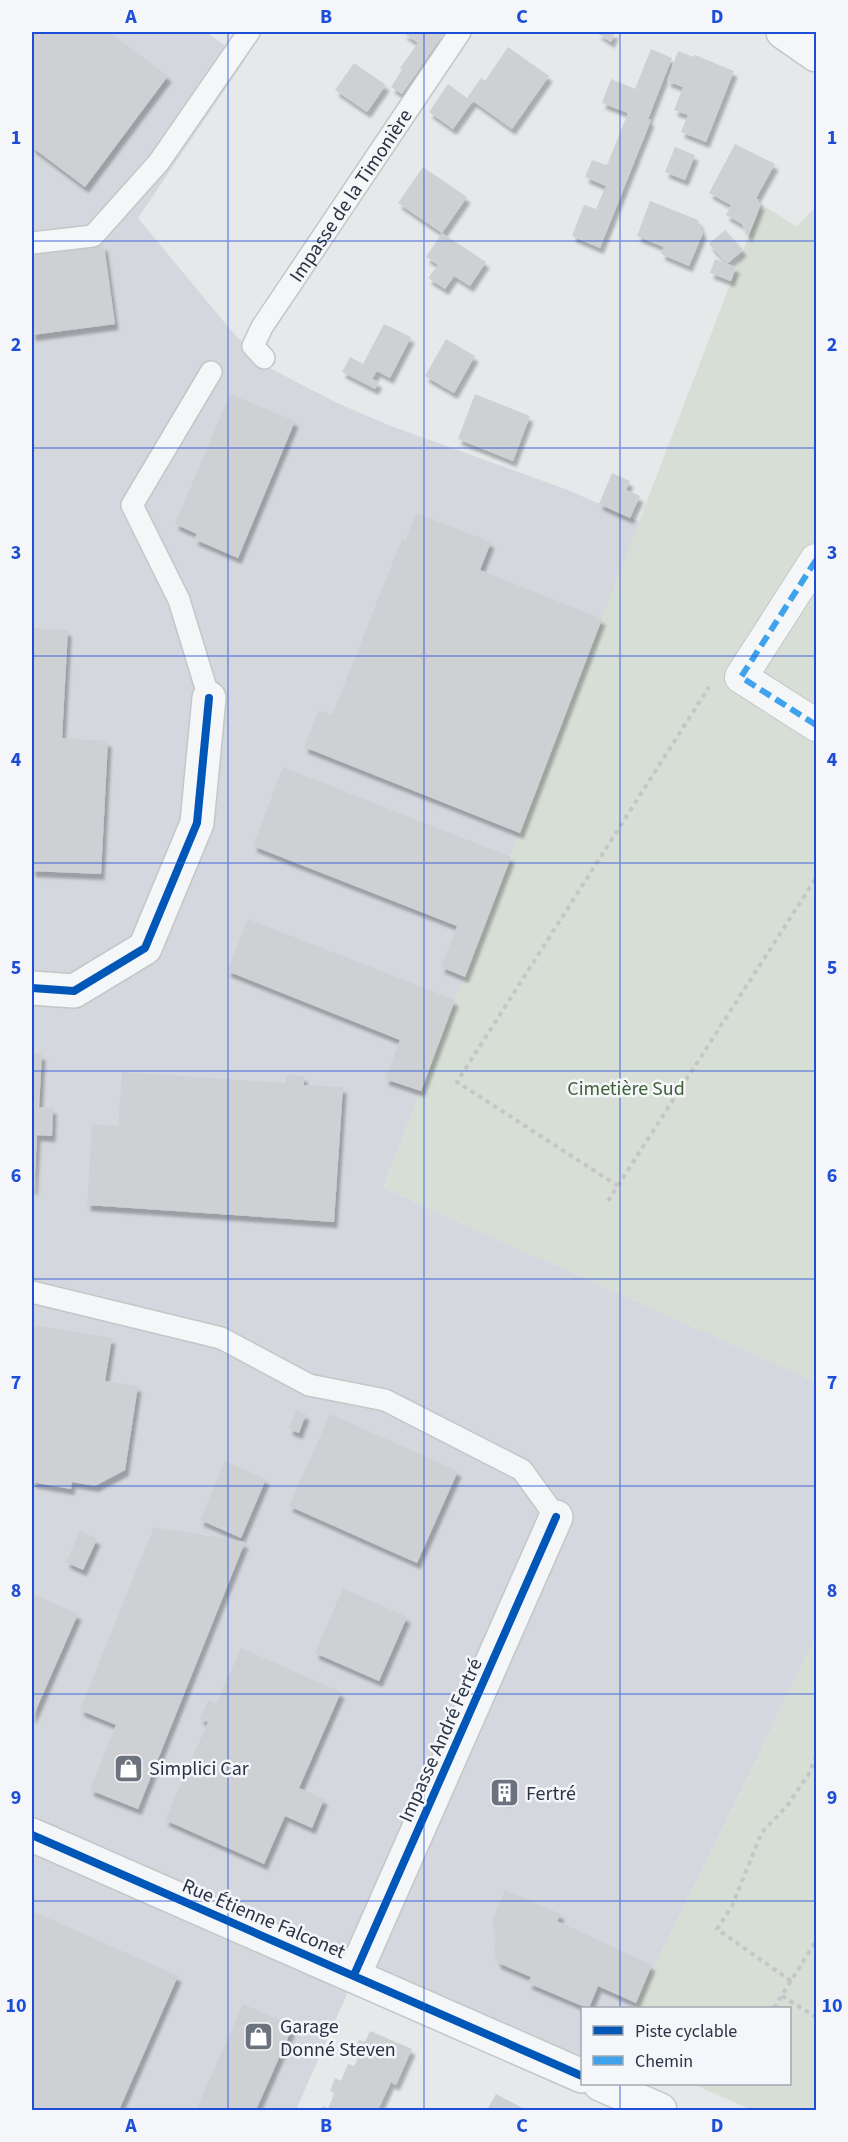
<svg xmlns="http://www.w3.org/2000/svg" width="848" height="2142" viewBox="0 0 848 2142" font-family="'Source Sans 3',sans-serif">
<defs>
<filter id="shadow"><feDropShadow dx="3.5" dy="6" stdDeviation="1.5" flood-color="#0004"/></filter>
</defs>
<rect width="100%" height="100%" fill="#e6e8ea"/>
<polygon fill="#d4d7dd" points="32,32 206,32 245,60 138,218 229,328 264,365 337,403 391,426 568,490 640,522 383,1188 816,1382 816,1637 634,2008 582,2008 582,2080 354,1978 296,2110 32,2110"/>
<g fill="#d6ded6">
<polygon points="761,204 797,227 816,206 816,1382 383,1188"/>
<polygon points="816,1637 816,2110 752,2110 693,2084 790,2084 790,2008 634,2008"/>
</g>
<g fill="#ced0d3" filter="url(#shadow)">
<polygon points="32,32 109,32 168,76 85,187 32,147"/>
<polygon points="402,32 445,32 402,94 391,87 402,70 400,68 418,43"/>
<polygon points="596,32 615,32 611,42"/>
<polygon points="508,47 549,76 512,129 473,101 453,129 429,112 448,84 467,98 481,78 485,81"/>
<polygon points="651,49 672,58 648,119 651,120 600,248 572,236 584,205 596,209 606,186 585,177 592,160 607,165 628,113 602,103 611,79 635,89"/>
<polygon points="678,51 694,57 695,55 734,71 706,142 681,132 688,115 674,110 683,87 667,81"/>
<polygon points="354,63 386,85 367,112 335,90"/>
<polygon points="735,144 775,164 756,198 759,200 758,202 761,204 748,237 742,224 726,215 731,205 709,193"/>
<polygon points="675,147 695,155 685,180 665,172"/>
<polygon points="423,167 467,197 442,233 398,203"/>
<polygon points="650,201 698,220 703,233 689,266 661,254 664,247 637,236"/>
<polygon points="725,230 743,250 727,264 709,244"/>
<polygon points="442,233 486,262 470,286 454,276 445,289 428,278 438,265 426,257"/>
<polygon points="104,245 115,324 32,335 32,254"/>
<polygon points="715,259 736,267 731,281 710,273"/>
<polygon points="384,324 411,337 390,378 377,371 372,379 379,382 375,389 342,372 350,357 363,364"/>
<polygon points="446,339 475,356 454,393 425,376"/>
<polygon points="230,394 295,421 238,558 194,539 197,534 175,524"/>
<polygon points="475,394 530,416 513,461 458,439"/>
<polygon points="612,473 630,481 626,490 640,496 630,518 599,504"/>
<polygon points="416,513 491,542 480,570 602,619 520,833 304,747 319,710 332,715 402,539 405,541"/>
<polygon points="32,628 68,630 62,738 108,741 101,874 32,871"/>
<polygon points="283,767 511,857 465,977 441,967 457,926 253,846"/>
<polygon points="248,919 455,1000 421,1091 385,1079 400,1040 227,971"/>
<polygon points="32,1053 42,1054 39,1107 53,1108 52,1136 37,1135 34,1189 32,1189"/>
<polygon points="122,1072 286,1083 286,1075 304,1076 304,1085 343,1087 334,1222 87,1205 92,1124 118,1126"/>
<polygon points="32,1325 112,1338 105,1381 138,1386 125,1470 95,1486 72,1482 71,1489 32,1482"/>
<polygon points="296,1411 306,1414 299,1433 289,1429"/>
<polygon points="330,1414 458,1471 417,1563 289,1506"/>
<polygon points="225,1461 266,1479 241,1538 200,1520"/>
<polygon points="154,1527 245,1542 138,1809 90,1790 116,1725 80,1710"/>
<polygon points="80,1531 97,1539 83,1570 66,1562"/>
<polygon points="343,1588 407,1617 379,1681 315,1653"/>
<polygon points="32,1594 78,1614 32,1719"/>
<polygon points="241,1648 341,1692 299,1788 324,1799 312,1828 285,1816 264,1864 165,1820 208,1722 200,1719 208,1700 216,1704"/>
<polygon points="503,1784 513,1789 507,1801 497,1796"/>
<polygon points="505,1890 561,1914 557,1921 652,1965 636,2003 598,1986 589,2008 587,2008 528,1983 531,1977 498,1963 494,1951 496,1938 492,1921"/>
<polygon points="32,1911 178,1976 119,2110 32,2110"/>
<polygon points="243,2004 293,2026 256,2110 196,2110"/>
<polygon points="370,2031 412,2049 396,2085 391,2082 378,2110 320,2110 323,2106 328,2108 335,2093 330,2091 335,2078 341,2081 348,2064 354,2066 360,2055 354,2052 359,2040 365,2042"/>
<polygon points="496,2094 526,2110 487,2110"/>
</g>
<g fill="none" stroke-linecap="round" stroke-linejoin="round">
<defs>
<g id="service">
<polyline points="32,243 93,236 159,162 249,32"/>
<path id="s1" d="M264,358L253,346L262,327L460,32"/>
<polyline points="209,698 179,600 132,505 211,372"/>
<polyline points="32,1292 221,1338 309,1385 385,1400 522,1470 556,1517"/>
</g>
<polyline id="pedestrian" points="816,560 741,677 816,725"/>
<g id="minor">
<polyline points="32,988 74,991 145,948 197,823 209,698"/>
<polyline points="32,1835 582,2076"/>
<polyline points="354,1975 556,1517"/>
<polyline points="600,2084 660,2110"/>
</g>
<polyline id="tertiary" points="783,32 816,55"/>
</defs>
<use href="#service" stroke="#c4c6c8" stroke-width="24"/>
<use href="#pedestrian" stroke="#c4c6c8" stroke-width="34"/>
<use href="#minor" stroke="#c4c6c8" stroke-width="36"/>
<use href="#tertiary" stroke="#c4c6c8" stroke-width="36"/>
<g stroke="#c5c6ca" stroke-width="4" stroke-dasharray="4.5 4.5" stroke-linecap="butt">
<polyline points="618,1186 457,1082 709,687"/>
<polyline points="608,1201 816,878"/>
<polyline points="791,1981 717,1929 732,1906 762,1832 787,1806 810,1772 816,1756"/>
<polyline points="782,1996 816,2017"/>
<polyline points="774,2008 816,1941"/>
</g>
<use href="#service" stroke="#f5f6f7" stroke-width="21"/>
<use href="#pedestrian" stroke="#f5f6f7" stroke-width="32"/>
<use href="#minor" stroke="#f5f6f7" stroke-width="33"/>
<use href="#tertiary" stroke="#f5f6f7" stroke-width="33"/>
<polyline stroke="#3ea3ec" stroke-width="6" stroke-dasharray="12 6" stroke-linecap="butt" points="816,560 741,677 816,725"/>
<defs>
<g id="cycleway">
<polyline points="32,988 74,991 145,948 197,823 209,698"/>
<polyline points="32,1835 582,2076"/>
<polyline points="354,1975 556,1517"/>
</g>
</defs>
<use href="#cycleway" stroke="#f4f6f9" stroke-width="11"/>
<use href="#cycleway" stroke="#0057b8" stroke-width="8"/>
</g>
<path fill="none" stroke="#1d4ed8" stroke-width="1.5" stroke-opacity="0.55" d="M228,32V2110M424,32V2110M620,32V2008M32,241H816M32,448H816M32,656H816M32,863H816M32,1071H816M32,1279H816M32,1486H816M32,1694H816M32,1901H816M620,2084V2110"/>
<defs>
<symbol id="shop-square" viewBox="-11 -11 22 22"><rect x="-9" y="-9" width="18" height="18" rx="4" fill="#6c737f" stroke="#f4f6f9"/><path d="M-5-2.5h2.3a2.7 3.5 0 0 1 5.4 0H5L5.5 6h-11ZM-1.5-2.5h3a1.5 2.3 0 0 0-3 0Z" fill="#fff"/></symbol>
<symbol id="building-square" viewBox="-11 -11 22 22"><rect x="-9" y="-9" width="18" height="18" rx="4" fill="#6c737f" stroke="#f4f6f9"/><path d="M-4-6H4V6H1V3H-1V6H-4ZM-2.5-4.3h1.7v1.8h-1.7ZM.8-4.3h1.7v1.8H.8ZM-2.5-1h1.7V.8h-1.7ZM.8-1h1.7V.8H.8Z" fill="#fff"/></symbol>
</defs>
<g fill-rule="evenodd">
<use href="#shop-square" x="112" y="1752" width="33" height="33"/>
<use href="#building-square" x="488" y="1776" width="33" height="33"/>
<use href="#shop-square" x="242" y="2020" width="33" height="33"/>
</g>
<g text-anchor="middle" stroke-width="5" stroke-linejoin="round" paint-order="stroke">
<g font-size="20" fill="#2b3445" stroke="#f4f6f9">
<text dy="7" stroke="none"><textPath href="#s1" startOffset="196">Impasse de la Timonière</textPath></text>
<text transform="translate(440 1740) rotate(-66)" y="7">Impasse André Fertré</text>
<text transform="translate(264 1918) rotate(23)" y="7">Rue Étienne Falconet</text>
</g>
<g font-size="20" fill="#3f6138" stroke="#f4f6f9">
<text x="626" y="1095">Cimetière Sud</text>
</g>
<g font-size="20" fill="#2b3445" stroke="#f4f6f9" text-anchor="start">
<text x="149" y="1775">Simplici Car</text>
<text x="526" y="1800">Fertré</text>
<text x="280" y="2033">Garage<tspan x="280" dy="23">Donné Steven</tspan></text>
</g>
</g>
<rect width="848" height="2142" fill="none" stroke="#f4f6f9" stroke-width="66"/>
<rect x="581" y="2007" width="210" height="78" fill="#f4f6f9" stroke="#a4a8b1" stroke-width="1.5"/>
<rect x="593" y="2026" width="30" height="9" fill="#0057b8" stroke="#a4a8b1" stroke-width="1.5"/>
<text x="635" y="2037" font-size="18" fill="#2b3445">Piste cyclable</text>
<rect x="593" y="2056" width="30" height="9" fill="#3ea3ec" stroke="#a4a8b1" stroke-width="1.5"/>
<text x="635" y="2067" font-size="18" fill="#2b3445">Chemin</text>
<rect x="33" y="33" width="782" height="2076" fill="none" stroke="#1d4ed8" stroke-width="2"/>
<g font-size="20" text-anchor="middle" font-weight="bold" fill="#1d4ed8">
<text x="131" y="23">A</text>
<text x="326" y="23">B</text>
<text x="522" y="23">C</text>
<text x="717" y="23">D</text>
<text x="16" y="144">1</text>
<text x="832" y="144">1</text>
<text x="16" y="351">2</text>
<text x="832" y="351">2</text>
<text x="16" y="559">3</text>
<text x="832" y="559">3</text>
<text x="16" y="766">4</text>
<text x="832" y="766">4</text>
<text x="16" y="974">5</text>
<text x="832" y="974">5</text>
<text x="16" y="1182">6</text>
<text x="832" y="1182">6</text>
<text x="16" y="1389">7</text>
<text x="832" y="1389">7</text>
<text x="16" y="1597">8</text>
<text x="832" y="1597">8</text>
<text x="16" y="1804">9</text>
<text x="832" y="1804">9</text>
<text x="16" y="2012">10</text>
<text x="832" y="2012">10</text>
<text x="131" y="2132">A</text>
<text x="326" y="2132">B</text>
<text x="522" y="2132">C</text>
<text x="717" y="2132">D</text>
</g>
</svg>
